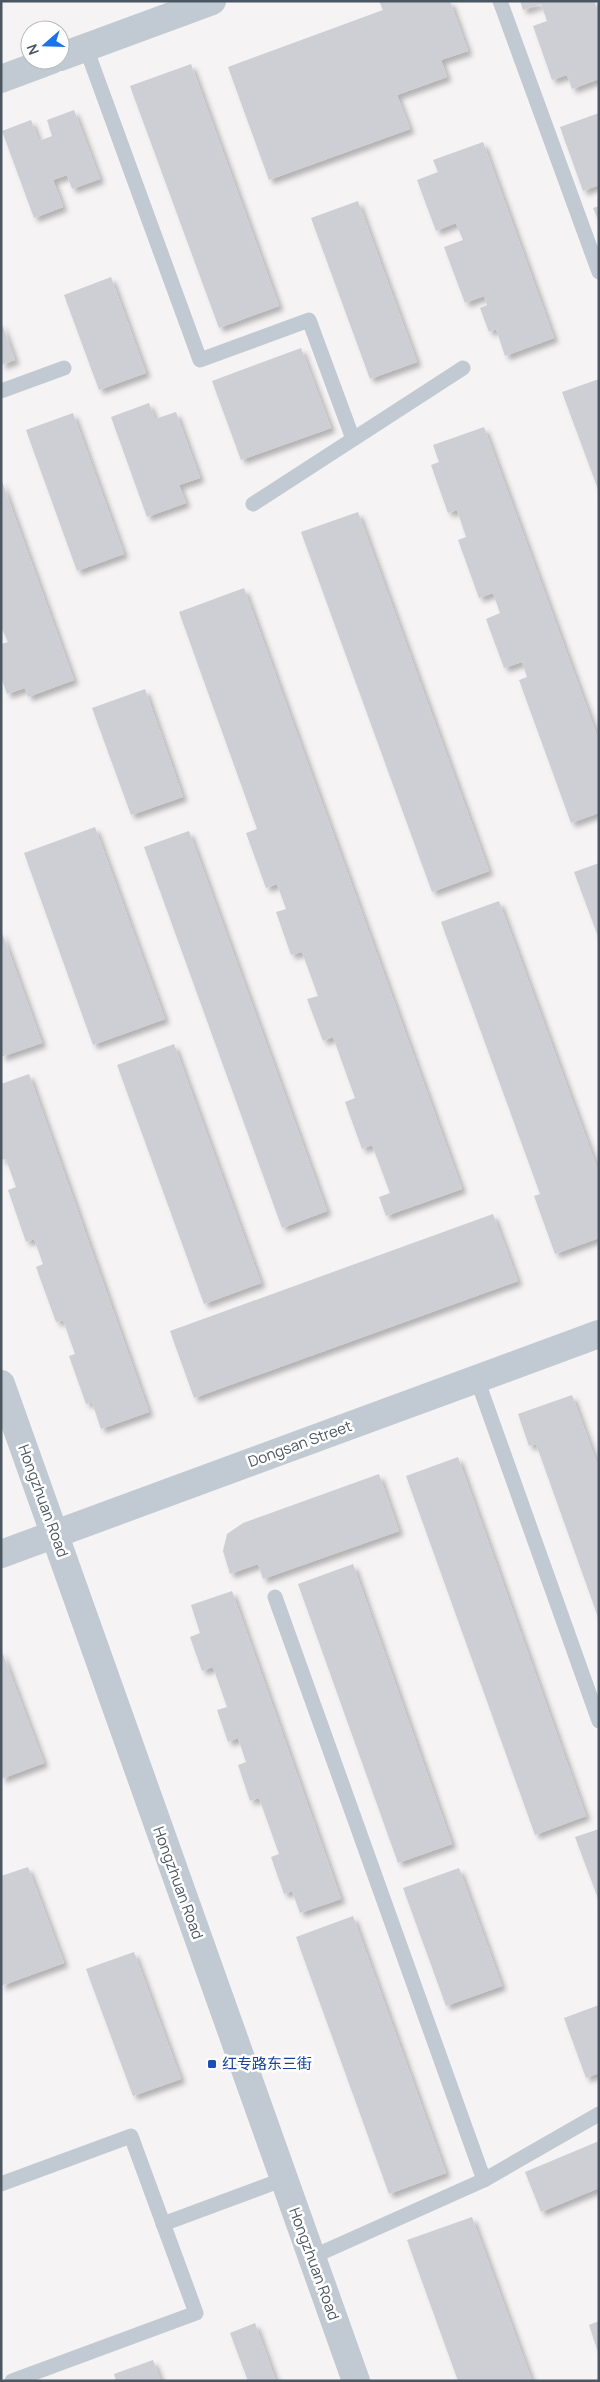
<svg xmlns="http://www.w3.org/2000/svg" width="600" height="2382" viewBox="0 0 600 2382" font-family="Manrope,'Noto Sans SC',sans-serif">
<defs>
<filter id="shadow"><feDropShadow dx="4.5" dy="4.5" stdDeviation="2.5" flood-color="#0004"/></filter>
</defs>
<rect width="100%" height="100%" fill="#f5f3f3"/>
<g fill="#cdcfd5" filter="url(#shadow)">
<polygon points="379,1 450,1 468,51 441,60 447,77 397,95 410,129 269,180 228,67 383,10"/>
<polygon points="520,1 594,1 599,15 599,79 572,89 567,75 552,80 533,26 547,21 541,4 523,10"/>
<polygon points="191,64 279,306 219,328 130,86"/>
<polygon points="74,110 100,179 72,189 67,175 53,180 63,207 34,218 2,131 31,120 39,141 52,136 47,120"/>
<polygon points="599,113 599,185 583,191 560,127"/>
<polygon points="483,142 554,338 505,356 496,329 489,332 480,308 487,305 484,296 465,303 444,247 463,240 456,223 436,231 417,180 438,172 433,160"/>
<polygon points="358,201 417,362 370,379 311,218"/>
<polygon points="599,206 599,222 593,208"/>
<polygon points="111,277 146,373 99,390 64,295"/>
<polygon points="1,321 15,360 1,365"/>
<polygon points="301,348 331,428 241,460 212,381"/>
<polygon points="599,379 599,492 562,392"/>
<polygon points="149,403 155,419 176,412 200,478 179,485 186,503 147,517 111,417"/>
<polygon points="73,413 124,554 77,571 26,430"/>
<polygon points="484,427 599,741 599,813 571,823 519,680 527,677 522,662 504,668 486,619 500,613 493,593 479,598 458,540 466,537 457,510 448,513 431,465 439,462 433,445"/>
<polygon points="1,479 74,680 28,697 25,688 7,694 1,677 1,644 8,642 1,627"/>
<polygon points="358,512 489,871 432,892 301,532"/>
<polygon points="244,588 462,1189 386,1216 379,1197 390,1193 372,1145 362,1149 345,1102 355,1098 333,1037 323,1041 307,999 318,996 302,952 291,955 276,912 286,909 277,884 266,888 246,833 257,829 179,612"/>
<polygon points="145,689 183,797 131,815 92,708"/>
<polygon points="95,827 165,1019 93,1045 24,853"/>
<polygon points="189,831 327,1211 282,1228 144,847"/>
<polygon points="599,863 599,939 574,872"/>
<polygon points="499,901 599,1173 599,1238 555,1254 534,1196 540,1194 441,922"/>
<polygon points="1,930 42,1043 1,1057"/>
<polygon points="174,1044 261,1283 204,1304 117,1065"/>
<polygon points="29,1074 149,1412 101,1429 92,1402 86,1404 69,1356 75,1354 63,1320 56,1322 36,1267 43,1264 34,1239 26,1242 8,1190 16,1187 6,1159 1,1160 1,1084"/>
<polygon points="493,1214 518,1281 194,1398 170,1331"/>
<polygon points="572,1395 599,1469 598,1617 536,1444 529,1446 518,1414"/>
<polygon points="458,1457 586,1816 535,1835 406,1476"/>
<polygon points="379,1474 399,1531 263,1579 258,1564 230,1574 223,1551 227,1534 243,1523"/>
<polygon points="353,1564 452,1844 398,1863 298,1584"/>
<polygon points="232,1591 341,1899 300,1913 292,1891 284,1894 271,1857 279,1854 259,1798 250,1801 238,1765 246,1762 238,1738 228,1742 217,1710 227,1707 213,1667 202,1671 190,1637 200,1633 191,1605"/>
<polygon points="1,1649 44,1763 1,1779"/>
<polygon points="599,1829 599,1901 575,1837"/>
<polygon points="28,1867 64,1963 1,1986 1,1876"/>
<polygon points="459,1868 502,1986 446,2006 403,1888"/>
<polygon points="353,1916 446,2173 389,2194 296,1937"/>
<polygon points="134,1952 181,2079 133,2096 86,1969"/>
<polygon points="599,2005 599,2073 586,2078 564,2018"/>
<polygon points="599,2141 599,2188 541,2212 525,2172"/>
<polygon points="472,2217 532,2381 458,2381 407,2240"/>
<polygon points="599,2321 599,2352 598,2352 589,2325"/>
<polygon points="255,2323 276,2381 248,2381 230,2333"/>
<polygon points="153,2360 161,2381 116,2381 114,2374"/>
</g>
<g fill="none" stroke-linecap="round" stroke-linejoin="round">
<g stroke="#c1cad2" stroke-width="15">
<polyline points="500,1 599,272"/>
<polyline points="86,48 200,360 309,320 353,439"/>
<polyline points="1,391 64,368"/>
<polyline points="253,504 463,368"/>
<polyline points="477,1379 599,1721"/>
<polyline points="275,1597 484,2180"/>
<polyline points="1,2184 131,2136 196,2313 12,2381"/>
<polyline points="163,2224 284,2179"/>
<polyline points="312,2257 484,2180 599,2114"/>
</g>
<g stroke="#c1cad2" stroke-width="28">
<polyline points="60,57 212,1"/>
<polyline points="1,79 52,60"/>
</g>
<g stroke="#c1cad2" stroke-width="28">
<polyline points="1,1384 356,2381"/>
<polyline points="1,1554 599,1334"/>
</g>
</g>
<rect fill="#1a4fb4" stroke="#fff" stroke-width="2" x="207" y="2059" width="10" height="10" rx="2.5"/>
<g text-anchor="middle" stroke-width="5" stroke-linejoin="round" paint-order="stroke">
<g font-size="15" fill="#4a5661" stroke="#fff">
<text transform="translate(300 1444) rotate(-20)" y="5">Dongsan Street</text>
<text transform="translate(43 1501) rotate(70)" y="5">Hongzhuan Road</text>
<text transform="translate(178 1883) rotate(70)" y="5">Hongzhuan Road</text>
<text transform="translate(314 2264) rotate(70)" y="5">Hongzhuan Road</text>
</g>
<g font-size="15" fill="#164399" stroke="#fff" text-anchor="start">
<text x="222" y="2069">红专路东三街</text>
</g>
</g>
<rect width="600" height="2382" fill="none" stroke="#4a5661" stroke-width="5"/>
<g transform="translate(45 45) rotate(250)"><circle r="24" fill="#ffffff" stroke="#b7bbc0"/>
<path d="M0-4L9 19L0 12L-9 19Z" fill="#1a73e8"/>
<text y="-8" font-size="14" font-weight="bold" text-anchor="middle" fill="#4a5661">N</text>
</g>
</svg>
